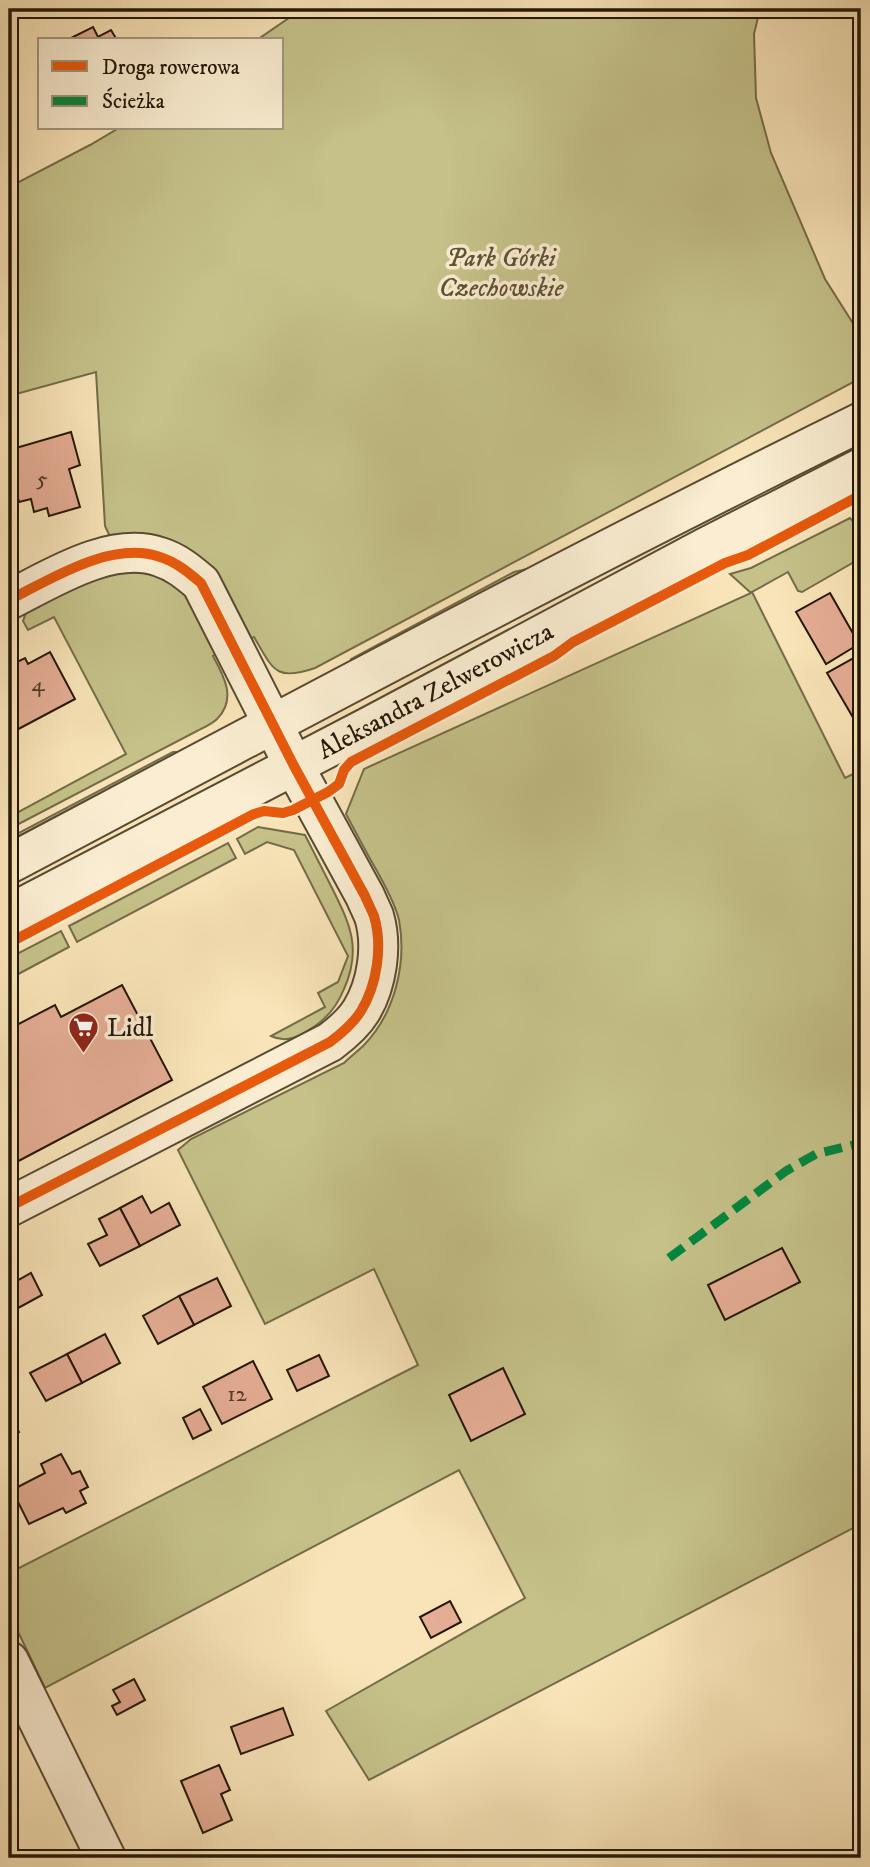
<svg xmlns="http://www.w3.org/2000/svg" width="870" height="1867" viewBox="0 0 870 1867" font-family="'IM FELL DW Pica',serif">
<rect width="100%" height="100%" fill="#f8e4b8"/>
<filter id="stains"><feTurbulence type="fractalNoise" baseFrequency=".00286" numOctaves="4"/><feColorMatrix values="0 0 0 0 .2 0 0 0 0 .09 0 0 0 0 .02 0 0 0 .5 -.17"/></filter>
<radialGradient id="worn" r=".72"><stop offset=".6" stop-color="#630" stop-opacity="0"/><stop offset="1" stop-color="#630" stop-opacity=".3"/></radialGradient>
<g fill="#c5c189" stroke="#746c48" stroke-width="2">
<path d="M302,9H760L754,34L756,98L771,153L825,279L861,336V378L315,668C275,682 273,669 254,637L245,642L195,558L113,543L105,526L96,372L9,396V187L90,145L119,128H282V40H257Z"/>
<path d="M850,518L861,530V552L854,562L802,592L798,591L788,572L752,592L845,778L861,770V1524L369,1780L326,1711L525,1598L459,1470L45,1688L9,1613V1573L418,1365L374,1269L265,1324L178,1150L191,1139L344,1063C350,1057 358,1051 364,1045C395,1013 407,963 399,920C395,903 385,886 377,871C366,852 356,833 346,814L364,769L751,593L730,574L751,568Z"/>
<path d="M118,563L184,585L220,652L213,656C224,676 237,699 217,719C212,724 203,728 197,731L9,829V817L126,754L54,617L28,630L23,621L27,610Z"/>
<polygon points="540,566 351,668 351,659 514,572"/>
<polygon points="173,752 178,752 180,756 9,846 9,838"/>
<path d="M258,827L305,835C314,853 323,870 332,888C350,924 362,949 344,989C338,1004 328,1017 315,1026C300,1036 287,1044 271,1036L325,1007L318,993L338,982L348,956L294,850L267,842L245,854L237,839Z"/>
<polygon points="228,843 236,858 77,942 69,926"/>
<polygon points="61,931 69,947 9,979 9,958"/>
</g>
<g fill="#e5ad95" stroke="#241707" stroke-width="2">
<polygon points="93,27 98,37 111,30 117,40 67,40"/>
<polygon points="71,432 80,465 69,469 80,507 49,516 47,508 34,512 31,499 19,502 9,464 9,450"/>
<polygon points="830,593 859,644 826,664 796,612"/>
<polygon points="50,652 75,699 9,734 9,666 25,658 28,664"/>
<polygon points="861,654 861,724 858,726 827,673"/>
<polygon points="122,985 172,1080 9,1166 9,1029 55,1005 61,1017"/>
<polygon points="142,1196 151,1213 169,1203 180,1225 140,1246 120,1208"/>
<polygon points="120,1208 140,1246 100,1266 88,1244 107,1235 99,1219"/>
<polygon points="782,1248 800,1282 725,1320 708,1285"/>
<polygon points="31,1273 42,1295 9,1313 9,1275 13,1283"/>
<polygon points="217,1278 231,1306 194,1325 179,1296"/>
<polygon points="179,1296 194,1325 158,1344 143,1316"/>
<polygon points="105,1334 120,1363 82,1383 67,1354"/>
<polygon points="67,1354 82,1383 46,1401 30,1373"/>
<polygon points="319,1355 329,1376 297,1391 287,1370"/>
<polygon points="253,1361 272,1399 222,1424 203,1387"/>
<polygon points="503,1368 525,1414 471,1441 449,1395"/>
<polygon points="200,1409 211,1430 193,1439 183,1418"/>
<polygon points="9,1412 19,1432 9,1437"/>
<polygon points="61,1454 72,1474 80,1471 88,1487 80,1491 86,1503 66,1513 63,1508 29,1524 12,1490 45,1473 41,1464"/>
<polygon points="450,1601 461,1622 431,1638 420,1617"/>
<polygon points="134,1679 145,1700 117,1715 112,1706 120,1702 113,1690"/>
<polygon points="283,1708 293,1735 241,1754 231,1727"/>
<polygon points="219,1765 230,1790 221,1794 232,1820 203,1833 181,1781"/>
</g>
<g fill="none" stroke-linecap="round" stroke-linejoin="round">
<defs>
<g id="minor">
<path d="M9,600C51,579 111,540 160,557C176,562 188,572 201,583L294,766L365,896C368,903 371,909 374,916C383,946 377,985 361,1011C353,1024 342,1033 330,1042L9,1207"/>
<path d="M9,864C292,714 574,563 861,422"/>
<polyline points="9,914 370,726 706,547 861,468"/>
<polyline points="9,1661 106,1858"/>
</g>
</defs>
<use href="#minor" stroke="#594a33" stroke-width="42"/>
<use href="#minor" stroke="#faedd1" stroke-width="38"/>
<polyline stroke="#00873e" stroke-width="9" stroke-dasharray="18 9" stroke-linecap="butt" points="669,1258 786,1171 816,1154 861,1143"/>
<defs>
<g id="cycleway">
<path d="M9,600C51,579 111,540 160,557C176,562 188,572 201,583L294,766L365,896C368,903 371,909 374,916C383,946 377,985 361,1011C353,1024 342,1033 330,1042L9,1207"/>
<polyline points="9,943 254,814 264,811 283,813 293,810 328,792 339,784 344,770 351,762 554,656 573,642 725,563 748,555 861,495"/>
</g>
</defs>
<use href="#cycleway" stroke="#faedd1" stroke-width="15"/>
<use href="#cycleway" stroke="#e8590c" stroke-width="10"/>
</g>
<defs>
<symbol id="supermarket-pin" viewBox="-11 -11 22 30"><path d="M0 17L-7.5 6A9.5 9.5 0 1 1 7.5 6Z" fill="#8f2418" stroke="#faedd1"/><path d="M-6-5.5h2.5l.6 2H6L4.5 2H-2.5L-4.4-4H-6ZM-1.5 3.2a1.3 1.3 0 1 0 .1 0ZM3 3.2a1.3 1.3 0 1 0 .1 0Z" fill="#fff"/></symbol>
</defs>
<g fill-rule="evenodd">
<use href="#supermarket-pin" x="66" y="1010" width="35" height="47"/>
</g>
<g text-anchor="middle" stroke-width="7" stroke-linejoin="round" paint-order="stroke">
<g font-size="23" fill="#543c2a">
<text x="42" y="486">5</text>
<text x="38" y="691">4</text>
<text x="237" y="1401">12</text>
</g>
<g font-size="26" font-style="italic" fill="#5c5234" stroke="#faedd1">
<text x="501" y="266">Park Górki<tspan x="501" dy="30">Czechowskie</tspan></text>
</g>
<g font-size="26" fill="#241707" stroke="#faedd1">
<text transform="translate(435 690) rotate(-28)" y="9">Aleksandra Zelwerowicza</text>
</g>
<g font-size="26" fill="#241707" stroke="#faedd1" text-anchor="start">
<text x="107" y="1036">Lidl</text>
</g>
</g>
<rect width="870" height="1867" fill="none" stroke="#f8e4b8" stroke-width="35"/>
<rect x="10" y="10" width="849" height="1846" fill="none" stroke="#241707" stroke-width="3.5"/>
<rect x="18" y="18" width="835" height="1832" fill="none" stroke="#241707" stroke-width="2"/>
<rect x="38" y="38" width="245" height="91" fill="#faedd1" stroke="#a49780" stroke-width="2"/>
<rect x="52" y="61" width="35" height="10" fill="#e8590c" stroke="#a49780" stroke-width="2"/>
<text x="102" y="74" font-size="21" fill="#241707">Droga rowerowa</text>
<rect x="52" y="96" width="35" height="10" fill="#00873e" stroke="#a49780" stroke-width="2"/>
<text x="102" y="108" font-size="21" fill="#241707">Ścieżka</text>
<rect width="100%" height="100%" filter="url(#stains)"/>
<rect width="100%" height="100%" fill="url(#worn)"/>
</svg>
